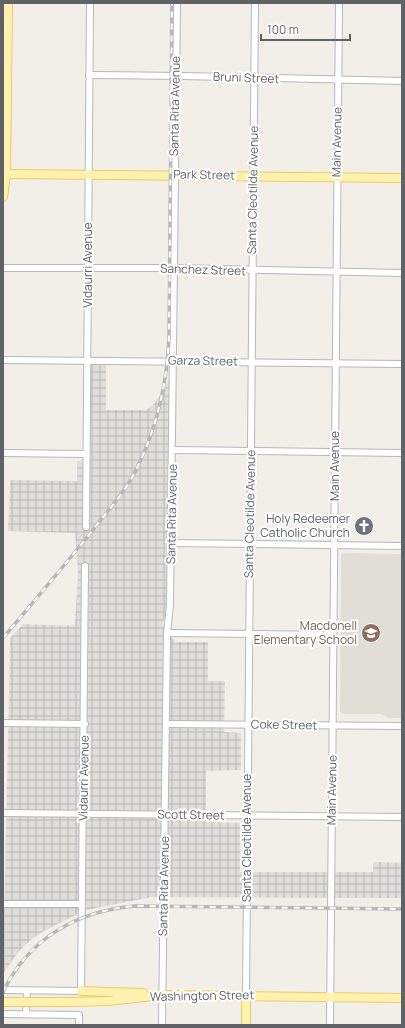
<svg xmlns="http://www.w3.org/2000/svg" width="405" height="1028" viewBox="0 0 405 1028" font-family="Manrope,sans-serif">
<defs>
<pattern id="industrial-grid" width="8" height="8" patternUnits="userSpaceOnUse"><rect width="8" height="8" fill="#e0deda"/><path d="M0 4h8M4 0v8" fill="none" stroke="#b9b8b5"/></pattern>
</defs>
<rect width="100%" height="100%" fill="#f1efe8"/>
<polygon fill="url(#industrial-grid)" points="91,363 106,363 106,410 146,410 155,403 171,377 169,604 162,625 175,642 208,642 208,681 225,681 224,732 241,733 241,770 206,771 206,822 240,823 240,872 373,872 373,862 402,863 402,898 152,897 86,910 44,931 32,939 19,951 3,974 10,638 23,624 75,626 78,573 75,533 8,531 10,480 77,481 77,461 91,460 89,372"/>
<polygon fill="#e1ded6" points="343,553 402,554 402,718 389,718 380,714 344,714 340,712 341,554"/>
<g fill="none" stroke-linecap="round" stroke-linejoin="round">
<defs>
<g id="minor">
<path d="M89,75C194,75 298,79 402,81"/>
<polyline points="3,268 170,268 402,273"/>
<polyline points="3,360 402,364"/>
<polyline points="172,450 402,453"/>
<polyline points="3,453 85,454"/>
<polyline points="86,527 90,3"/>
<polyline points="171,543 402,546"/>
<polyline points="167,633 333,635"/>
<polyline points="3,723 85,724"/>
<polyline points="167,724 402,726"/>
<polyline points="3,813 402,817"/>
<polyline points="3,904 81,904"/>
<polyline points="3,990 81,991 85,566"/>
<polyline points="246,995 255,3"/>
<polyline points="3,1014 79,1015 79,1025"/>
<polyline points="26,1014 27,991"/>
<polyline points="162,1025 167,633 170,605 177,3"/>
<polyline points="330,1025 339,3"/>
</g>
<g id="major">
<polyline points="6,174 402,178"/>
<polyline points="3,197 6,174 8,3"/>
<polyline points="81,991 143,993"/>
<polyline points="70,1002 108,1001 162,995 402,998"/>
<polyline points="246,1025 246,995"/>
</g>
</defs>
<use href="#minor" stroke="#b5b8bc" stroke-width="8"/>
<use href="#major" stroke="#f2c960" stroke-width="10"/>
<use href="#minor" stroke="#fff" stroke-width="6"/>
<use href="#major" stroke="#fff2af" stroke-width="8"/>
<defs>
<g id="rail">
<path d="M3,638C34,601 66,564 96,526C110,508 125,492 135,472C156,431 167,384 169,338L172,3"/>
<path d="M3,992C29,938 77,911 135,906L402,909"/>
</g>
</defs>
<use href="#rail" stroke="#b6b7b8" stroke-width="3.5"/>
<use href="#rail" stroke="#fff" stroke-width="2" stroke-dasharray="6" stroke-linecap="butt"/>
<defs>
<polyline id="major-bridge" points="3,1002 70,1002"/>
</defs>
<use href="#major-bridge" stroke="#f2c960" stroke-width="10" stroke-linecap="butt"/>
<use href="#major-bridge" stroke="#fff2af" stroke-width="8"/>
</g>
<defs>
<symbol id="church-disc" viewBox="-11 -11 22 22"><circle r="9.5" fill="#6b7280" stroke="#fff"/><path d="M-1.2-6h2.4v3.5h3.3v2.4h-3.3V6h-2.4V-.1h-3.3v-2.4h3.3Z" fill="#fff"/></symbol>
<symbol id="school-disc" viewBox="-11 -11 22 22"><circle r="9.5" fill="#8d6e63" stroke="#fff"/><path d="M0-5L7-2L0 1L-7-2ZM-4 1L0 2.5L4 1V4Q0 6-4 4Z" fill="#fff"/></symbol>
</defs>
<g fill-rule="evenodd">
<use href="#church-disc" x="353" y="515" width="22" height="22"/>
<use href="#school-disc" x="360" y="622" width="22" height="22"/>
</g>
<g text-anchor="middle" stroke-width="4" stroke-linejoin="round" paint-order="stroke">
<g font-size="12" fill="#5f6368" stroke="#fff">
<text transform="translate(246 78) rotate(2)" y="4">Bruni Street</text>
<text transform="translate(175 106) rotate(-89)" y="4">Santa Rita Avenue</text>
<text transform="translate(337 142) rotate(-89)" y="4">Main Avenue</text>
<text transform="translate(204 175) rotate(1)" y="4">Park Street</text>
<text transform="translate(253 190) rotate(-89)" y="4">Santa Cleotilde Avenue</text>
<text transform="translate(88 265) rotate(-90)" y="4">Vidaurri Avenue</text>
<text transform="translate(203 270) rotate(2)" y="4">Sanchez Street</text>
<text transform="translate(203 361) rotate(1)" y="4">Garza Street</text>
<text transform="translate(335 466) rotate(-90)" y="4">Main Avenue</text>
<text transform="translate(172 514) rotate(-89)" y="4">Santa Rita Avenue</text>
<text transform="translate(250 514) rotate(-89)" y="4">Santa Cleotilde Avenue</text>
<text transform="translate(284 725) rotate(1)" y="4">Coke Street</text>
<text transform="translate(84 778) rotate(-89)" y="4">Vidaurri Avenue</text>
<text transform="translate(332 790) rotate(-89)" y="4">Main Avenue</text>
<text transform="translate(191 815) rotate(1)" y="4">Scott Street</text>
<text transform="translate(247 838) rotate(-90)" y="4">Santa Cleotilde Avenue</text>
<text transform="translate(164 886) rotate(-89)" y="4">Santa Rita Avenue</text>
<text transform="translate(202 996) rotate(-1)" y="4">Washington Street</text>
</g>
<g font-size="12" fill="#5b616d" stroke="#fff" text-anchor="end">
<text x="350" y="523">Holy Redeemer<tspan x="350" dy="14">Catholic Church</tspan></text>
</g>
<g font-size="12" fill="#785e54" stroke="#fff" text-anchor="end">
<text x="357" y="630">Macdonell<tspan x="357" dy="14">Elementary School</tspan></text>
</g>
</g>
<rect width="405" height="1028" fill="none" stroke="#5f6368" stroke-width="8"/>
<path d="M261 34v6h89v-6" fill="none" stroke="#5f6368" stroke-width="2"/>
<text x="267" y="34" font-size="12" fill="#5f6368" stroke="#ffffff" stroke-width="3" paint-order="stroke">100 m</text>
</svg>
